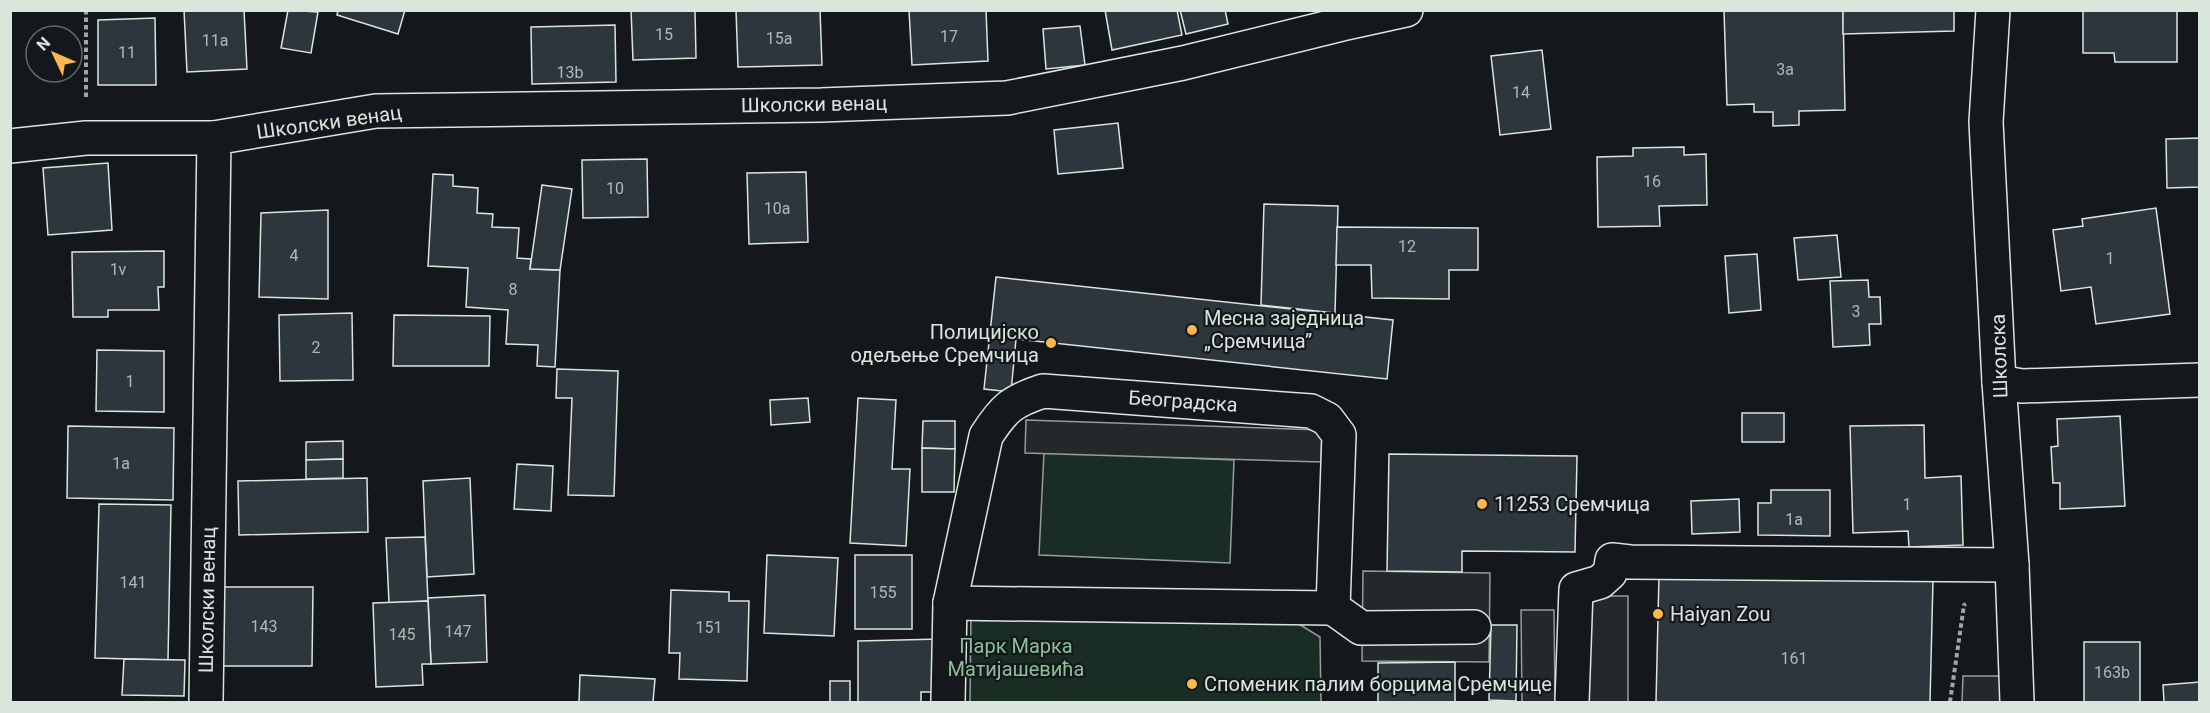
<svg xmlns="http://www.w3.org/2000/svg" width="2210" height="713" viewBox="0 0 2210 713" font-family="Roboto,sans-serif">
<rect width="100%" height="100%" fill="#14181c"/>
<g fill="#1a2d24" stroke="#939e99" stroke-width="1.5">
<polygon points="1044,452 1234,460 1230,563 1039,555"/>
<polygon points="971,611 1294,621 1320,637 1321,702 970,702"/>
</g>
<g fill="#24282b" stroke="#939e99" stroke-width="1.5">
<polygon points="1026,420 1322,430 1321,462 1025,453"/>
<polygon points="1363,571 1490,573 1489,662 1362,661"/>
<polygon points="1590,596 1628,596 1628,702 1589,702"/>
<polygon points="1521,610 1554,610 1555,702 1522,702"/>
<polygon points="1963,676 2001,676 2001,702 1962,702"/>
</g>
<g fill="#2c363c" stroke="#d8e6dc" stroke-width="1.5">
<polygon points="184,10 244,10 247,69 187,72"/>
<polygon points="288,10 318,12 311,53 281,48"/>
<polygon points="338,10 405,10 398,34 337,15"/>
<polygon points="631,10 695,10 696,58 633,60"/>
<polygon points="736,10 820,10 822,65 738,67"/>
<polygon points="909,10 986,10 988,61 912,65"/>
<polygon points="1105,10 1177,10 1182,35 1112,50"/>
<polygon points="1180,10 1225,10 1228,24 1186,34"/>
<polygon points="1724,10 1843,10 1845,110 1799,111 1799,125 1773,126 1773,112 1754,112 1754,104 1727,105"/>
<polygon points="1843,10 1954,10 1954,31 1843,34"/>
<polygon points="2083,10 2177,10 2177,62 2115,62 2114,53 2083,53"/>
<polygon points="155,18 156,85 98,85 98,20"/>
<polygon points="615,25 616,82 532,84 531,27"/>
<polygon points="1080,26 1085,65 1046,69 1043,29"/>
<polygon points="1542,50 1551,129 1500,135 1491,56"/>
<polygon points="1118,123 1123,168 1058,174 1054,130"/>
<polygon points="2200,138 2200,187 2167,188 2166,139"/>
<polygon points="1684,147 1684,155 1706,154 1707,205 1659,206 1660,226 1598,227 1597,157 1633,156 1633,148"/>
<polygon points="647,159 648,217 583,218 582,160"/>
<polygon points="108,163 112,230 48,235 43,168"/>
<polygon points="806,172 808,242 749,244 747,173"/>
<polygon points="433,174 453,175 453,186 478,188 477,213 493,214 492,227 519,228 517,258 531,259 530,269 560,270 555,367 537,366 538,345 506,344 508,310 466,307 468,268 428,266"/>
<polygon points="542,185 572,189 560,270 530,269"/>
<polygon points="1264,204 1338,206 1335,313 1261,305"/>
<polygon points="2156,208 2170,314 2096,324 2091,287 2061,291 2053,230 2083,226 2082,219"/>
<polygon points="328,210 328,299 259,297 261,213"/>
<polygon points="1337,227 1478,228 1478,270 1449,270 1449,299 1372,298 1371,265 1336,265"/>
<polygon points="1837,235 1841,277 1798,280 1794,238"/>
<polygon points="164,251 164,287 158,287 159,310 108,310 108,317 73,317 72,252"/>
<polygon points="1757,254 1761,310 1729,313 1725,256"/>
<polygon points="996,277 1393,320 1387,379 1016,339 1011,392 984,389"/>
<polygon points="1868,280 1869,297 1880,297 1881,324 1869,324 1870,345 1833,347 1830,281"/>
<polygon points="352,313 353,380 280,381 279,315"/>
<polygon points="394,315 490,316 489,366 393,366"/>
<polygon points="97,350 164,351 164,412 96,411"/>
<polygon points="557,369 618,371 614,496 568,495 572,398 556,398"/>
<polygon points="808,398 810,422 771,425 770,400"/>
<polygon points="858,398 896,400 892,469 910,469 906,546 850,543"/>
<rect x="1742" y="413" width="42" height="29"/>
<polygon points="2120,416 2125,506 2060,509 2060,483 2053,483 2051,447 2058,446 2057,419"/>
<polygon points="923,421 955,421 955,449 922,448"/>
<polygon points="1924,425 1925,478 1961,476 1963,545 1909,547 1908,531 1853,533 1850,426"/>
<polygon points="68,426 174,428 173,500 67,498"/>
<polygon points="343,441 343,459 306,460 306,442"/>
<polygon points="922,448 955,449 954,492 922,492"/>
<polygon points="1389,454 1577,456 1575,552 1462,551 1462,572 1387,571"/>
<polygon points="343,459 343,478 306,479 306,460"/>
<polygon points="517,464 553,466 551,511 514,509"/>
<polygon points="367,478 368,532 239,535 238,481"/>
<polygon points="470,478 474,574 427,577 423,481"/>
<polygon points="1771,490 1830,490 1830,536 1758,535 1758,503 1771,503"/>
<polygon points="1739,499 1740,532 1692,534 1691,501"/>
<polygon points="99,504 171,505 168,660 95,658"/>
<polygon points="425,537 428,601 389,603 386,538"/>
<polygon points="767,555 838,558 834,636 764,633"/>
<rect x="855" y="555" width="57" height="74"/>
<polygon points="1659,575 1933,580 1930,702 1656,702"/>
<polygon points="215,587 313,587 312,666 214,666"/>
<polygon points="671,590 729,592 729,601 749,601 747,681 679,679 680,653 669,653"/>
<polygon points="485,595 487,662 431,664 428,598"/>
<polygon points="428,601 431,664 422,664 423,685 376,687 373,603"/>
<polygon points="1491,625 1517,625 1516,701 1489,700"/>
<polygon points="941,639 941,692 921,692 921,702 858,702 858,641"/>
<rect x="2084" y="642" width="56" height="60"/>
<polygon points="124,659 185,660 184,696 122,695"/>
<polygon points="1455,662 1455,702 1378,702 1378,663"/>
<polygon points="580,675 655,679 653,702 579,702"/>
<rect x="830" y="681" width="20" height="21"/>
<polygon points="2200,682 2200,702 2164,702 2163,685"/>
</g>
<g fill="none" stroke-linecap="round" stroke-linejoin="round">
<defs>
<g id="minor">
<polyline points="1993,10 1986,122 1999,382 2012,565 2017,702"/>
<polyline points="10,146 86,138 214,138"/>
<polyline points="1999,382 2022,386 2200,380"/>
<polyline points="950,603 1333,608"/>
<polyline points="206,702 214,138 376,111 821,105 1007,98 1183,63 1342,24 1406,10"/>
<path d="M948,702L950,603L986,436C1004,408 1012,401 1043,391L1311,411L1327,419L1339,435L1333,608L1361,628L1474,627"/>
<polyline points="1572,702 1576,589 1600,582 1610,573 1612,560 1630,562 2012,565"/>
</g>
</defs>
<use href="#minor" stroke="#d8e6dc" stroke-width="36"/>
<g stroke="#9da8a2" stroke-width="4" stroke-dasharray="4.5 3" stroke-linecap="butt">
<polyline points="86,10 86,98"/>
<polyline points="1950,702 1964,605 1966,604"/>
</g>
<use href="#minor" stroke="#14181c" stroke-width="33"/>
</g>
<g fill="#ffb74d" stroke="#14181c" stroke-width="2">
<circle cx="1192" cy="330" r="6"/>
<circle cx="1051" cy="343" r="6"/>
<circle cx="1482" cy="504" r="6"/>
<circle cx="1658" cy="614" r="6"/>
<circle cx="1192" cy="684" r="6"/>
</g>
<g text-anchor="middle" stroke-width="4.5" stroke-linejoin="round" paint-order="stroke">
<g font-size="16" fill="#adbab4">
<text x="664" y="40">15</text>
<text x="949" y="42">17</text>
<text x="779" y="44">15a</text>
<text x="215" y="46">11a</text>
<text x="127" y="58">11</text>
<text x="1785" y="75">3a</text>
<text x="570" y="78">13b</text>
<text x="1521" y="98">14</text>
<text x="1652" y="187">16</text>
<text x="615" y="194">10</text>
<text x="777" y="214">10a</text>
<text x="1407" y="252">12</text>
<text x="294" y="261">4</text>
<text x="2110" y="264">1</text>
<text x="118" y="275">1v</text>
<text x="513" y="295">8</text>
<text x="1856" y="317">3</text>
<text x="316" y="353">2</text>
<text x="130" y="387">1</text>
<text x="121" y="469">1a</text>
<text x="1907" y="510">1</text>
<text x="1794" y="525">1a</text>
<text x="133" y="588">141</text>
<text x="883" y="598">155</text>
<text x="264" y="632">143</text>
<text x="709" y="633">151</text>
<text x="458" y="637">147</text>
<text x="402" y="640">145</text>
<text x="1794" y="664">161</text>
<text x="2112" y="678">163b</text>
</g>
<g font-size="20" fill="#d8e6dc" stroke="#14181c">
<text transform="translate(814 104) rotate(-1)" y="7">Школски венац</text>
<text transform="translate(329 122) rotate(-8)" y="7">Школски венац</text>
<text transform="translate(1999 356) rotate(-92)" y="7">Школска</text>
<text transform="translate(1183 401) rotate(4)" y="7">Београдска</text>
<text transform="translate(207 600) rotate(-89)" y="7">Школски венац</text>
</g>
<g font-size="20" fill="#d8e6dc" stroke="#14181c" text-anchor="start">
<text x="1204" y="325">Месна заједница<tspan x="1204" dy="23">„Сремчица”</tspan></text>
<text x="1039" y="339" text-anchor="end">Полицијско<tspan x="1039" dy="23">одељење Сремчица</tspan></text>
<text x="1494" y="511">11253 Сремчица</text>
<text x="1670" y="621">Haiyan Zou</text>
<text x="1204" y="691">Споменик палим борцима Сремчице</text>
</g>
<g font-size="20" fill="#8ac095" stroke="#14181c">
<text x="1016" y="653">Парк Марка<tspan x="1016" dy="23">Матијашевића</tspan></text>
</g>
</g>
<rect width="2210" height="713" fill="none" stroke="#d8e6dc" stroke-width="24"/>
<g transform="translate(54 54) rotate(314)"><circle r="28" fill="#14181c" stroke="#626a69" stroke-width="1.5"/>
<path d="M0-4.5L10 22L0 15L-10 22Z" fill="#ffb74d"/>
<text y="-9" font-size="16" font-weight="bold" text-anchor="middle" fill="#d8e6dc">N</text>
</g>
</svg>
